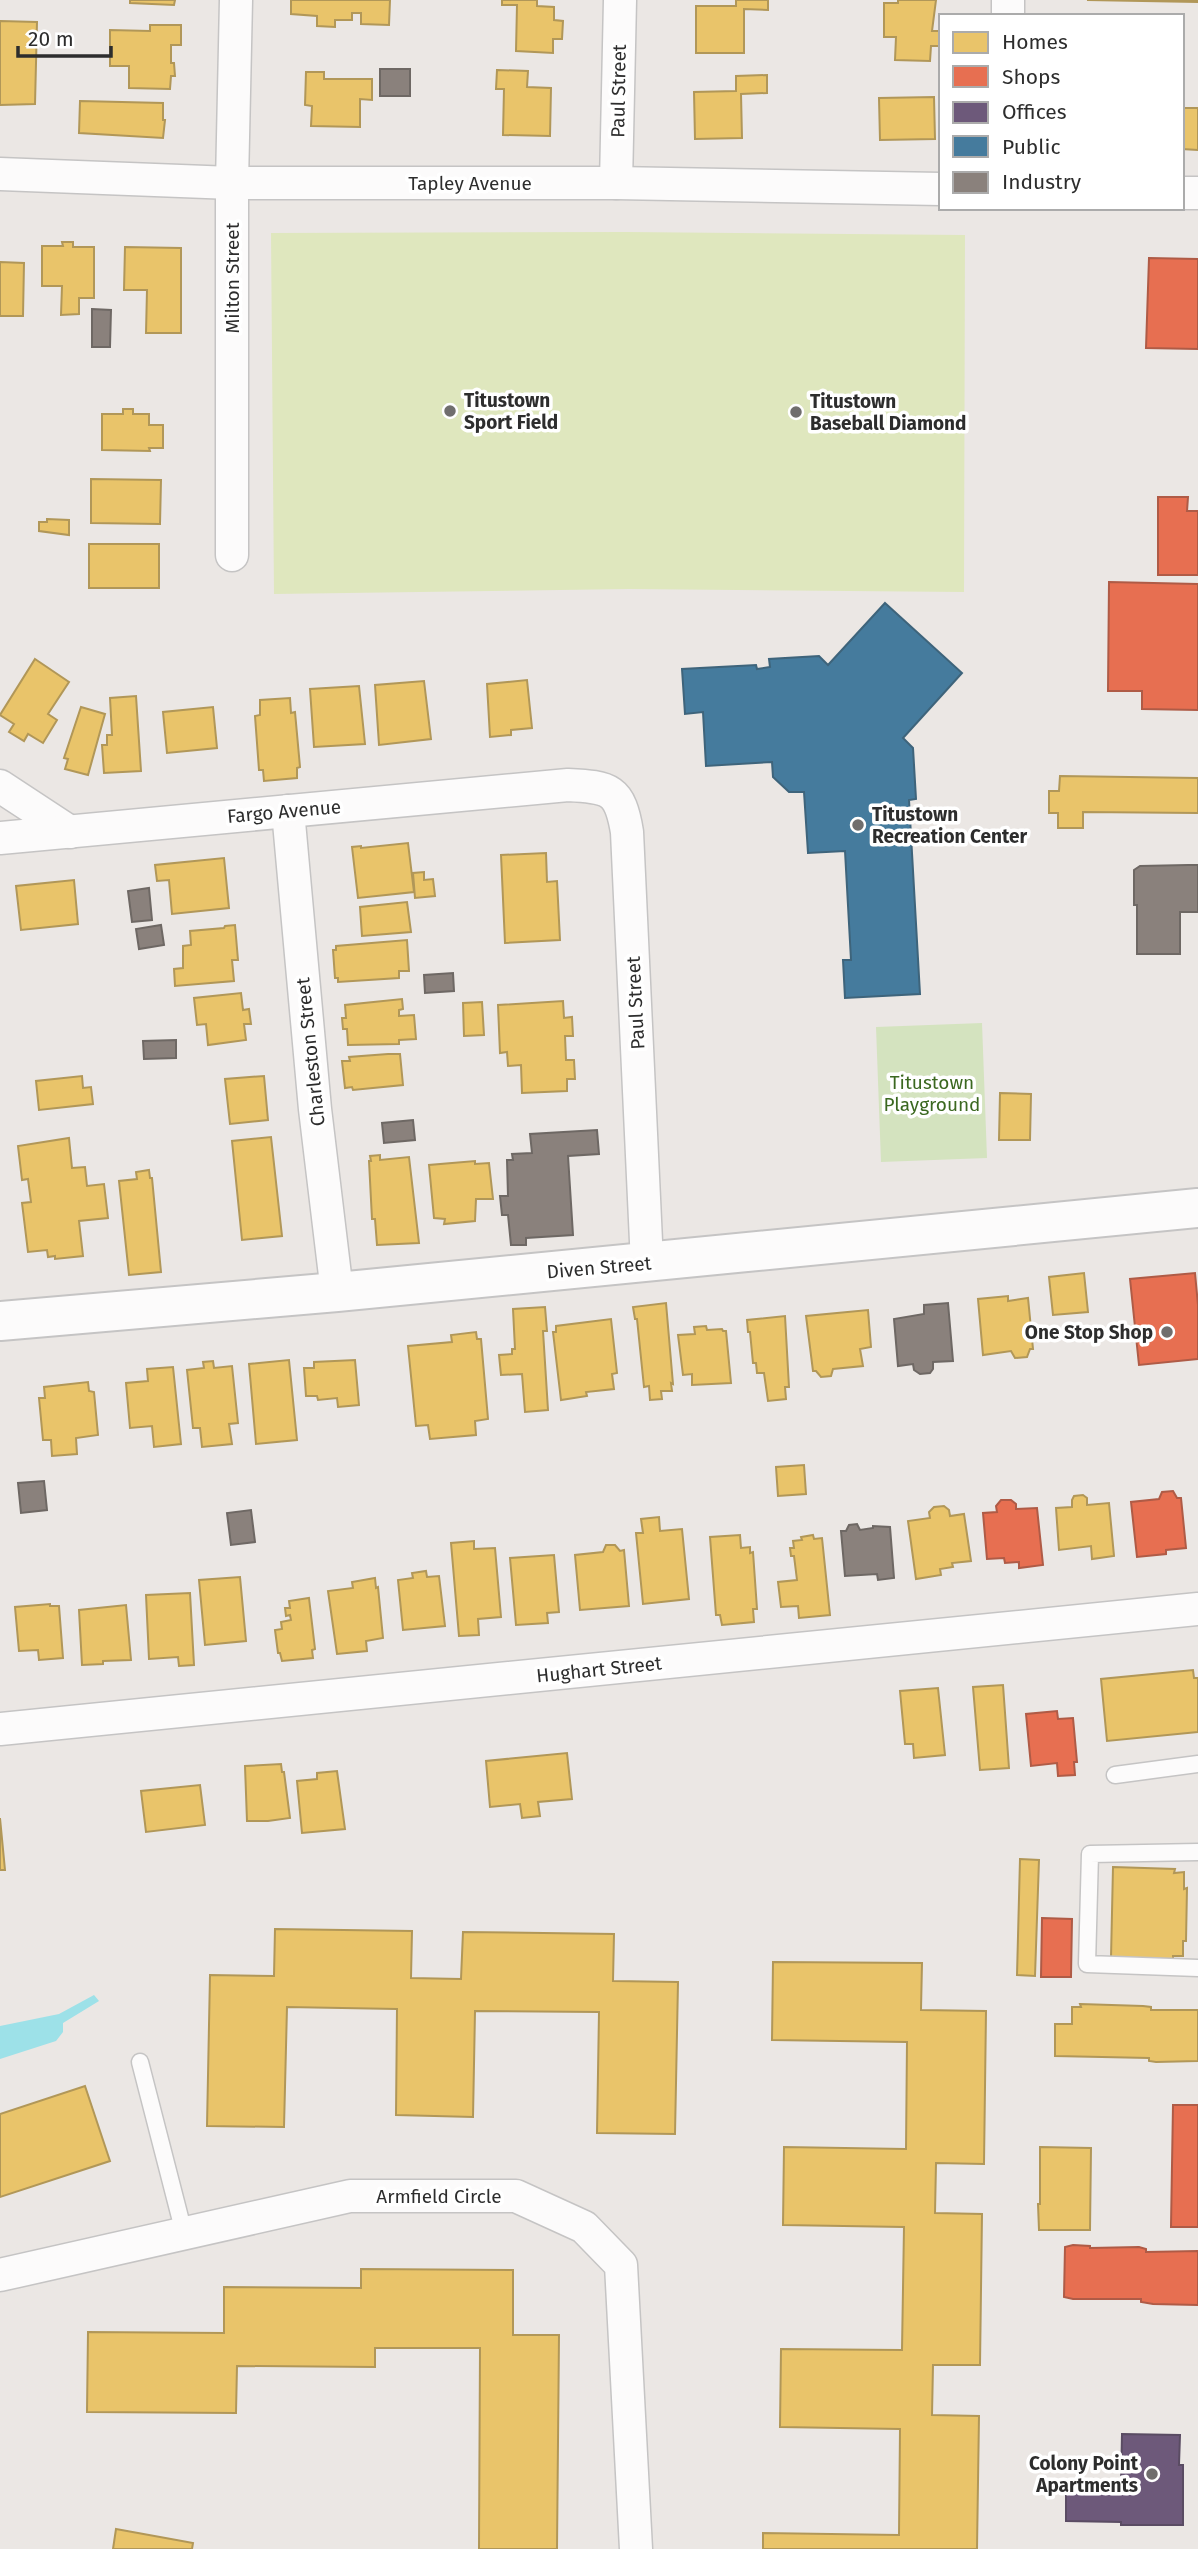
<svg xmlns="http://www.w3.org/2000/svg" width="1198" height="2549" viewBox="0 0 1198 2549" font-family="'Fira Sans',sans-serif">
<rect width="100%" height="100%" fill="#ebe7e4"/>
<polygon fill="#d4e3bf" points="982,1023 987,1158 881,1162 876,1027"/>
<polygon fill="#dfe7be" points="626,232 965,235 964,592 629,589 274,594 271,233"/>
<polygon fill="#9de1e8" points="94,1995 99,2001 63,2023 63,2032 56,2041 0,2059 0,2026 59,2014"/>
<g fill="#e9c46a" stroke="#b19758" stroke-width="2">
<polygon points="130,0 175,0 174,5 130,3"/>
<polygon points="291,0 390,0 389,25 361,24 361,13 352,13 352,20 335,20 335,27 317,26 317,16 291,14"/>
<polygon points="502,0 537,0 537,6 554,7 554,20 563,21 562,39 553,39 553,53 516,51 517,5 502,5"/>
<polygon points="736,0 768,0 768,10 744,9 744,53 696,53 696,6 736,6"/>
<polygon points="898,0 936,0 932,31 939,31 939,46 931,46 930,61 895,60 896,37 884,37 884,3 898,3"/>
<polygon points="1087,0 1198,0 1198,2"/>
<polygon points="0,21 37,22 35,104 0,105"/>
<polygon points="150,25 181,25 181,45 171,45 171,63 174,63 175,76 171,76 170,89 129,88 129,66 110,66 110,30 150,31"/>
<polygon points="497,70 528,71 527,87 551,88 550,136 503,135 504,89 496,89"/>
<polygon points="306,72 324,72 324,79 372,79 372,100 360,99 360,127 311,126 312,106 305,105"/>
<polygon points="767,75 767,93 741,94 742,138 695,139 694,92 736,91 736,76"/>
<polygon points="934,97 935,139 880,140 879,98"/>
<polygon points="80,101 163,103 163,120 165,120 163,138 79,133"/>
<polygon points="1182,108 1198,108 1198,150 1182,149"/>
<polygon points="62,242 73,242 73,247 94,247 94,298 79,298 79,314 61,315 62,286 42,286 42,246 63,246"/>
<polygon points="125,247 181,248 181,333 146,333 147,290 124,290"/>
<polygon points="0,262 24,263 23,316 0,316"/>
<polygon points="123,409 133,409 133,414 149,414 149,425 163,425 163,448 149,448 150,451 102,450 102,414 123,414"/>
<polygon points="91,479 161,480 160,524 91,523"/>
<polygon points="47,519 69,520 69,535 39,531 39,522 47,522"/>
<rect x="89" y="544" width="70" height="44"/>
<polygon points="35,659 69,682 48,714 57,720 43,743 28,734 24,741 9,732 14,724 0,715"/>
<polygon points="527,680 532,728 511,730 511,735 490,737 487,684"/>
<polygon points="424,681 431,739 379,745 375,685"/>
<polygon points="359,686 365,744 314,747 310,689"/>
<polygon points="136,696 141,771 104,773 102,745 107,745 107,735 112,735 110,698"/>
<polygon points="290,698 291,713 295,712 300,767 297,768 297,778 264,781 263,770 259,770 255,716 260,715 260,700"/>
<polygon points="81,707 105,714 88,775 65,769 68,759 64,758"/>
<polygon points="213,707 217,748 167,753 163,712"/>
<polygon points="1060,776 1198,778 1198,813 1083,812 1083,828 1058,828 1058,813 1049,813 1049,791 1059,791"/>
<polygon points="408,843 414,892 358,898 352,847 361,846 361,848"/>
<polygon points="546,853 547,882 557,881 560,940 505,943 501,855"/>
<polygon points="224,858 229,908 172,914 169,880 157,881 155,865"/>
<polygon points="424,872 424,880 433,879 435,896 415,898 413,873"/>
<polygon points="74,880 78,924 21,930 16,886"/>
<polygon points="407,902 411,932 362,936 360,907"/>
<polygon points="235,925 238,960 232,960 234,981 175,986 174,969 183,968 183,946 191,945 190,931 224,928 225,926"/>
<polygon points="407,940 409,971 399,971 399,978 338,982 338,978 335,978 333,950 336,950 336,946"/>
<polygon points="241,993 243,1010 249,1009 251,1024 244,1024 246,1040 208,1045 206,1024 197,1025 194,998"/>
<polygon points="402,999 403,1009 399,1010 399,1016 414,1015 416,1039 399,1040 399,1044 348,1045 347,1029 343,1029 342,1018 346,1018 345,1005"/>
<polygon points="563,1001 564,1018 572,1017 573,1036 565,1036 566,1060 574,1060 575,1079 567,1079 567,1091 522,1093 521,1065 508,1066 507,1052 500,1053 498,1005"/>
<polygon points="482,1002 484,1035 464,1036 463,1003"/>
<polygon points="388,1054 400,1054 403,1085 353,1090 352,1087 345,1088 342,1061 350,1061 349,1057"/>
<polygon points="82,1076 83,1088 91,1087 93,1104 39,1110 36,1081"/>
<polygon points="264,1076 268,1120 230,1124 225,1079"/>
<polygon points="1000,1093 1031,1094 1030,1140 999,1140"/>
<polygon points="271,1137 282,1236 242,1240 232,1141"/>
<polygon points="69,1138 72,1168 85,1167 87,1186 104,1184 108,1218 79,1221 83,1256 55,1259 55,1256 48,1257 47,1250 28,1252 22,1203 31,1202 28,1179 22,1180 18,1146"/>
<polygon points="380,1155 380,1160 409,1157 419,1243 377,1245 375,1219 372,1219 369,1161 371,1161 370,1156"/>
<polygon points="475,1161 475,1164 489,1163 493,1199 476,1199 475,1221 444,1224 445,1219 434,1218 429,1165"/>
<polygon points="149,1170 150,1178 152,1178 161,1272 129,1275 119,1181 137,1179 136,1172"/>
<polygon points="1084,1273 1088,1312 1053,1315 1049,1277"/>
<polygon points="1008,1296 1008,1301 1028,1298 1033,1349 1030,1349 1027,1357 1015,1358 1011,1351 983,1355 978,1299"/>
<polygon points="666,1303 673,1384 671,1383 672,1391 661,1391 662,1399 650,1400 649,1386 644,1387 637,1319 635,1319 633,1307"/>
<polygon points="545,1307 547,1331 543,1331 548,1410 525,1412 522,1374 501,1375 499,1355 512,1354 512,1349 515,1349 513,1309"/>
<polygon points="868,1310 871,1347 860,1349 863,1366 833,1369 831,1376 821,1377 816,1371 813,1371 806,1316"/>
<polygon points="785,1316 789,1387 785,1387 786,1399 768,1401 764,1373 757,1373 756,1363 753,1363 750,1332 748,1332 747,1320"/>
<polygon points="611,1319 617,1373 612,1374 614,1389 586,1392 587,1396 561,1400 553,1332 556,1332 556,1326"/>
<polygon points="706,1326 707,1330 722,1329 723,1331 726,1331 731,1383 692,1385 692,1374 683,1375 678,1335 695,1334 694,1327"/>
<polygon points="476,1332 477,1339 481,1339 488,1419 475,1421 476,1435 430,1439 428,1425 416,1426 408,1346 452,1342 451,1335"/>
<polygon points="289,1360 297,1440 256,1444 249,1364"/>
<polygon points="355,1360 359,1405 338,1407 337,1398 318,1400 317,1396 306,1396 304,1368 314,1368 314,1362"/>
<polygon points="213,1361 214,1368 232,1366 238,1423 229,1424 232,1444 202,1447 200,1428 193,1428 187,1370 204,1368 203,1362"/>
<polygon points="173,1367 181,1444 154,1447 152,1426 130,1428 126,1383 148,1381 147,1369"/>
<polygon points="88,1382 89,1391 94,1392 98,1435 76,1438 77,1454 52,1456 51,1440 43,1440 39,1398 45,1398 44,1387"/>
<polygon points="804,1465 806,1494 778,1496 776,1467"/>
<polygon points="1083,1495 1087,1498 1087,1505 1109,1503 1114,1556 1092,1559 1091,1546 1059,1550 1056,1508 1072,1507 1072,1500 1074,1496"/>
<polygon points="944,1506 949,1510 950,1516 964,1514 971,1561 952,1563 953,1567 940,1569 941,1575 916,1579 908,1521 930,1518 929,1512 934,1507"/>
<polygon points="659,1517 660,1531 682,1529 689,1599 643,1604 636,1533 643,1533 641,1519"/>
<polygon points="740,1535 741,1548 750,1547 750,1553 753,1552 757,1609 753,1609 754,1622 722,1625 720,1615 716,1615 710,1537"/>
<polygon points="813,1535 814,1539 822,1538 830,1615 799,1618 798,1606 781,1607 778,1582 797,1580 794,1556 791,1556 790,1548 794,1548 793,1541 802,1540 801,1537"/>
<polygon points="474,1541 474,1549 495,1548 501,1617 478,1619 479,1635 459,1636 451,1543"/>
<polygon points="606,1545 615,1545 620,1551 624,1550 629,1606 580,1610 575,1555 603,1552"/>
<polygon points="554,1555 559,1612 547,1613 548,1623 516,1625 510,1558"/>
<polygon points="426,1571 427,1577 439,1576 445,1626 403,1630 398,1580 413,1578 412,1573"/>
<polygon points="240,1577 246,1641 205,1645 199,1580"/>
<polygon points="375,1578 376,1588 378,1587 383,1638 366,1641 367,1651 337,1654 328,1591 353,1588 352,1582"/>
<polygon points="190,1593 194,1665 179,1666 178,1657 149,1659 146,1595"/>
<polygon points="309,1598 315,1649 312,1650 313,1658 282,1661 280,1653 278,1653 275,1630 282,1629 281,1622 291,1620 290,1615 286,1616 285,1608 290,1608 289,1601"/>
<polygon points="50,1604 50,1606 59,1606 63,1658 39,1660 38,1650 19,1651 15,1607"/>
<polygon points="126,1605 131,1660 103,1661 103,1664 82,1665 79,1610"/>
<polygon points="1193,1670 1194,1678 1198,1678 1198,1732 1107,1741 1101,1679"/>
<polygon points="1003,1685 1009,1768 980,1770 973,1687"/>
<polygon points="938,1688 945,1755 914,1758 913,1744 905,1744 900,1691"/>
<polygon points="567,1753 572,1799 538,1802 540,1816 522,1818 520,1804 490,1807 486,1761"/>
<polygon points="281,1764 282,1772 284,1772 290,1818 268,1821 247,1821 245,1766"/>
<polygon points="337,1771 345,1829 302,1833 297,1781 317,1779 317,1773"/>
<polygon points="200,1785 205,1825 146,1832 141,1791"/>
<polygon points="0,1818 5,1870 0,1870"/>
<polygon points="1020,1859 1039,1860 1035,1976 1017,1975"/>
<polygon points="1113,1867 1175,1869 1174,1873 1184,1872 1184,1889 1187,1888 1186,1941 1183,1941 1183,1956 1173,1956 1173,1959 1111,1958"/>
<polygon points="275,1929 412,1931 411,1978 461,1979 463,1932 614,1934 613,1981 678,1982 675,2134 597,2133 599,2012 475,2011 473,2117 396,2115 397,2009 287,2007 284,2127 207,2126 210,1975 274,1976"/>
<polygon points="773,1962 922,1963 921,2010 986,2011 984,2164 936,2163 935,2213 982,2214 980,2365 933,2365 932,2415 979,2416 977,2549 763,2549 763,2533 899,2535 900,2429 780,2427 781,2349 902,2350 904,2227 783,2225 784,2147 906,2149 907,2042 772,2040"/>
<polygon points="1080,2004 1143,2006 1151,2007 1151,2010 1198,2010 1198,2061 1156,2062 1149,2061 1149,2058 1055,2056 1055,2024 1072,2024 1072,2007 1081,2007"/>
<polygon points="85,2086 110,2161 0,2197 0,2114"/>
<polygon points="1040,2147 1091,2148 1090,2230 1039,2230 1038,2204 1040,2204"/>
<polygon points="361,2269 513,2270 513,2335 559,2335 557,2549 479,2549 480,2348 375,2348 375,2367 237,2366 236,2413 87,2412 88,2332 224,2333 224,2287 361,2288"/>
<polygon points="116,2529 193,2543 192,2549 113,2549"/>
</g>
<g fill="#e76f51" stroke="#af5b46" stroke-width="2">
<polygon points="1149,258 1198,259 1198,349 1146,348"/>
<polygon points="1158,497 1188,497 1187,511 1198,511 1198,575 1158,575"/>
<polygon points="1109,582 1198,584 1198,710 1142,709 1142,691 1108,691"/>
<polygon points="1195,1273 1198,1305 1198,1359 1139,1365 1130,1279"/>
<polygon points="1173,1491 1177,1498 1181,1498 1186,1548 1166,1550 1166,1554 1137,1557 1131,1502 1159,1499 1162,1492"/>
<polygon points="1001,1500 1011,1500 1016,1504 1016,1509 1037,1508 1043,1565 1019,1568 1019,1562 1005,1563 1004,1558 987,1559 983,1513 997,1512 996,1506"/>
<polygon points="1057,1711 1058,1719 1073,1718 1077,1762 1074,1762 1075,1775 1058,1776 1057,1763 1031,1766 1026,1714"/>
<polygon points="1042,1918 1072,1919 1071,1977 1041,1977"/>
<polygon points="1173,2105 1198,2105 1198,2227 1171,2227"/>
<polygon points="1073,2245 1090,2246 1090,2248 1139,2247 1146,2249 1146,2252 1198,2251 1198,2305 1153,2304 1141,2302 1141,2299 1073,2299 1064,2297 1065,2247"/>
</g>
<polygon fill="#6d597a" stroke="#5a4c63" stroke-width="2" points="1122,2434 1180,2435 1179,2465 1183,2465 1183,2525 1121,2525 1121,2522 1066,2521 1066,2484 1121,2484"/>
<polygon fill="#457b9d" stroke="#3e647b" stroke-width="2" points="885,603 962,673 903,738 913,748 916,799 909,800 920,994 845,998 843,960 851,960 845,851 808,853 804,792 789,792 773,777 772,762 706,766 703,712 685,714 682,669 756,665 757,669 770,667 769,659 819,656 828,665"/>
<g fill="#8a817c" stroke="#6e6864" stroke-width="2">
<rect x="380" y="69" width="30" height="27"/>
<polygon points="92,309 111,310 110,347 92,347"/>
<polygon points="1188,865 1198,865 1198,912 1180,912 1180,954 1137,954 1137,905 1134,905 1134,870 1140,866"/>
<polygon points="149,888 152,920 132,922 128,891"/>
<polygon points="161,925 164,945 139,949 136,929"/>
<polygon points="453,973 454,991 425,993 424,975"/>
<polygon points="176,1040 176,1058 144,1059 143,1041"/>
<polygon points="413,1120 415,1140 384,1143 382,1123"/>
<polygon points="597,1130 599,1154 568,1156 573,1235 526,1238 526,1245 511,1245 508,1215 502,1215 500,1196 508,1196 507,1160 513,1160 512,1154 532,1153 530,1134"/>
<polygon points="948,1303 953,1361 933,1362 933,1369 930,1373 920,1374 914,1370 913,1364 898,1366 894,1319 924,1314 924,1305"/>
<polygon points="44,1481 47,1510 21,1513 18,1483"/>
<polygon points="251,1510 255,1542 231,1545 227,1513"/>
<polygon points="857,1524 860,1530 873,1528 873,1526 890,1527 894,1578 878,1580 877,1574 845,1576 841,1531 846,1531 849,1525"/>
</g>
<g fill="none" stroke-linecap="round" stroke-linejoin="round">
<defs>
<g id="lane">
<polyline points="1115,1775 1198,1764"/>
<polyline points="1198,1852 1090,1854 1087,1964 1198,1968"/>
<polyline points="140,2062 184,2233"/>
</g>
<g id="street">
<polyline points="1008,0 1008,16"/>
<polyline points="0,174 232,183 616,183 941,189"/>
<polyline points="616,183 620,0"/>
<polyline points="1182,193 1198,193"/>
<polyline points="232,555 232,183 236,0"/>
<polyline points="0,786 70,832"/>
<polyline points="288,811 315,1109 337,1292"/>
<path d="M0,838L568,785C610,787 620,789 627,832L647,1263"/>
<polyline points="0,1729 1198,1609"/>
<polyline points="0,2275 350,2196 516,2196 584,2227 621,2265 636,2549"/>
</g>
<polyline id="secondary" points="0,1321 337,1292 1198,1208"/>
</defs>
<use href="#lane" stroke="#c5c4c4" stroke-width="19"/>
<use href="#street" stroke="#c5c4c4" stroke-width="35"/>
<use href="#secondary" stroke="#c5c4c4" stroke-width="42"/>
<use href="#lane" stroke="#fcfbfb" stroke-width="16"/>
<use href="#street" stroke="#fcfbfb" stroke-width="32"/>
<use href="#secondary" stroke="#fcfbfb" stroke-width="38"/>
</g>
<g fill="#706e6d" stroke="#fff" stroke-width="2.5">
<circle cx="450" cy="411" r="7"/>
<circle cx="796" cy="412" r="7"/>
<circle cx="858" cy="825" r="7"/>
<circle cx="1167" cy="1332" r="7"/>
<circle cx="1152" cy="2474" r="7"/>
</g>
<g text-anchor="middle" stroke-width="7" stroke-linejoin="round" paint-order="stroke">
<g font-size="19" fill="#2d2d2d" stroke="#fff">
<text transform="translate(618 91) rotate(-89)" y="7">Paul Street</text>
<text x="470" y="190">Tapley Avenue</text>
<text transform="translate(232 278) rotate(-90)" y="7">Milton Street</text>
<text transform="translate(284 811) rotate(-5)" y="7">Fargo Avenue</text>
<text transform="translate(635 1003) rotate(-93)" y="7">Paul Street</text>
<text transform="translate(310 1052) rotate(-96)" y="7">Charleston Street</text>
<text transform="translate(599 1267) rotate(-5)" y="7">Diven Street</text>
<text transform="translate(599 1669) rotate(-6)" y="7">Hughart Street</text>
<text x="439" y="2203">Armfield Circle</text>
</g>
<g font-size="19" font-weight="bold" fill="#2d2d2d" stroke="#fff" text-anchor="start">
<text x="464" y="407">Titustown<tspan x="464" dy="22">Sport Field</tspan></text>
<text x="810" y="408">Titustown<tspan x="810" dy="22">Baseball Diamond</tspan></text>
<text x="872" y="821">Titustown<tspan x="872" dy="22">Recreation Center</tspan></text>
<text x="1153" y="1339" text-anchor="end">One Stop Shop</text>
<text x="1138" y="2470" text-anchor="end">Colony Point<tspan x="1138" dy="22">Apartments</tspan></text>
</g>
<g font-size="19" fill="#3b6820" stroke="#fff">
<text x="932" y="1089">Titustown<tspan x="932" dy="22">Playground</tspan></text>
</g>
</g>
<rect x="939" y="14" width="245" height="196" fill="#ffffff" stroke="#ababab" stroke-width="2"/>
<rect x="953" y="32" width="35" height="21" fill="#e9c46a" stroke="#ababab" stroke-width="2"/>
<text x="1002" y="49" font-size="21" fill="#2d2d2d">Homes</text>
<rect x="953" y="66" width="35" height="21" fill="#e76f51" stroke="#ababab" stroke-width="2"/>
<text x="1002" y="84" font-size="21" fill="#2d2d2d">Shops</text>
<rect x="953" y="102" width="35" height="21" fill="#6d597a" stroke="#ababab" stroke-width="2"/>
<text x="1002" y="119" font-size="21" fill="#2d2d2d">Offices</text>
<rect x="953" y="136" width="35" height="21" fill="#457b9d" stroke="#ababab" stroke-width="2"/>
<text x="1002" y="154" font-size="21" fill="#2d2d2d">Public</text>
<rect x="953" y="172" width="35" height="21" fill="#8a817c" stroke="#ababab" stroke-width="2"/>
<text x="1002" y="189" font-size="21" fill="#2d2d2d">Industry</text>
<path d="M18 46v10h93v-10" fill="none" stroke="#2d2d2d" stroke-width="3.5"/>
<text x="28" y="46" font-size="21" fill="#2d2d2d" stroke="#ffffff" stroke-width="5" paint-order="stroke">20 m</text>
</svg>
